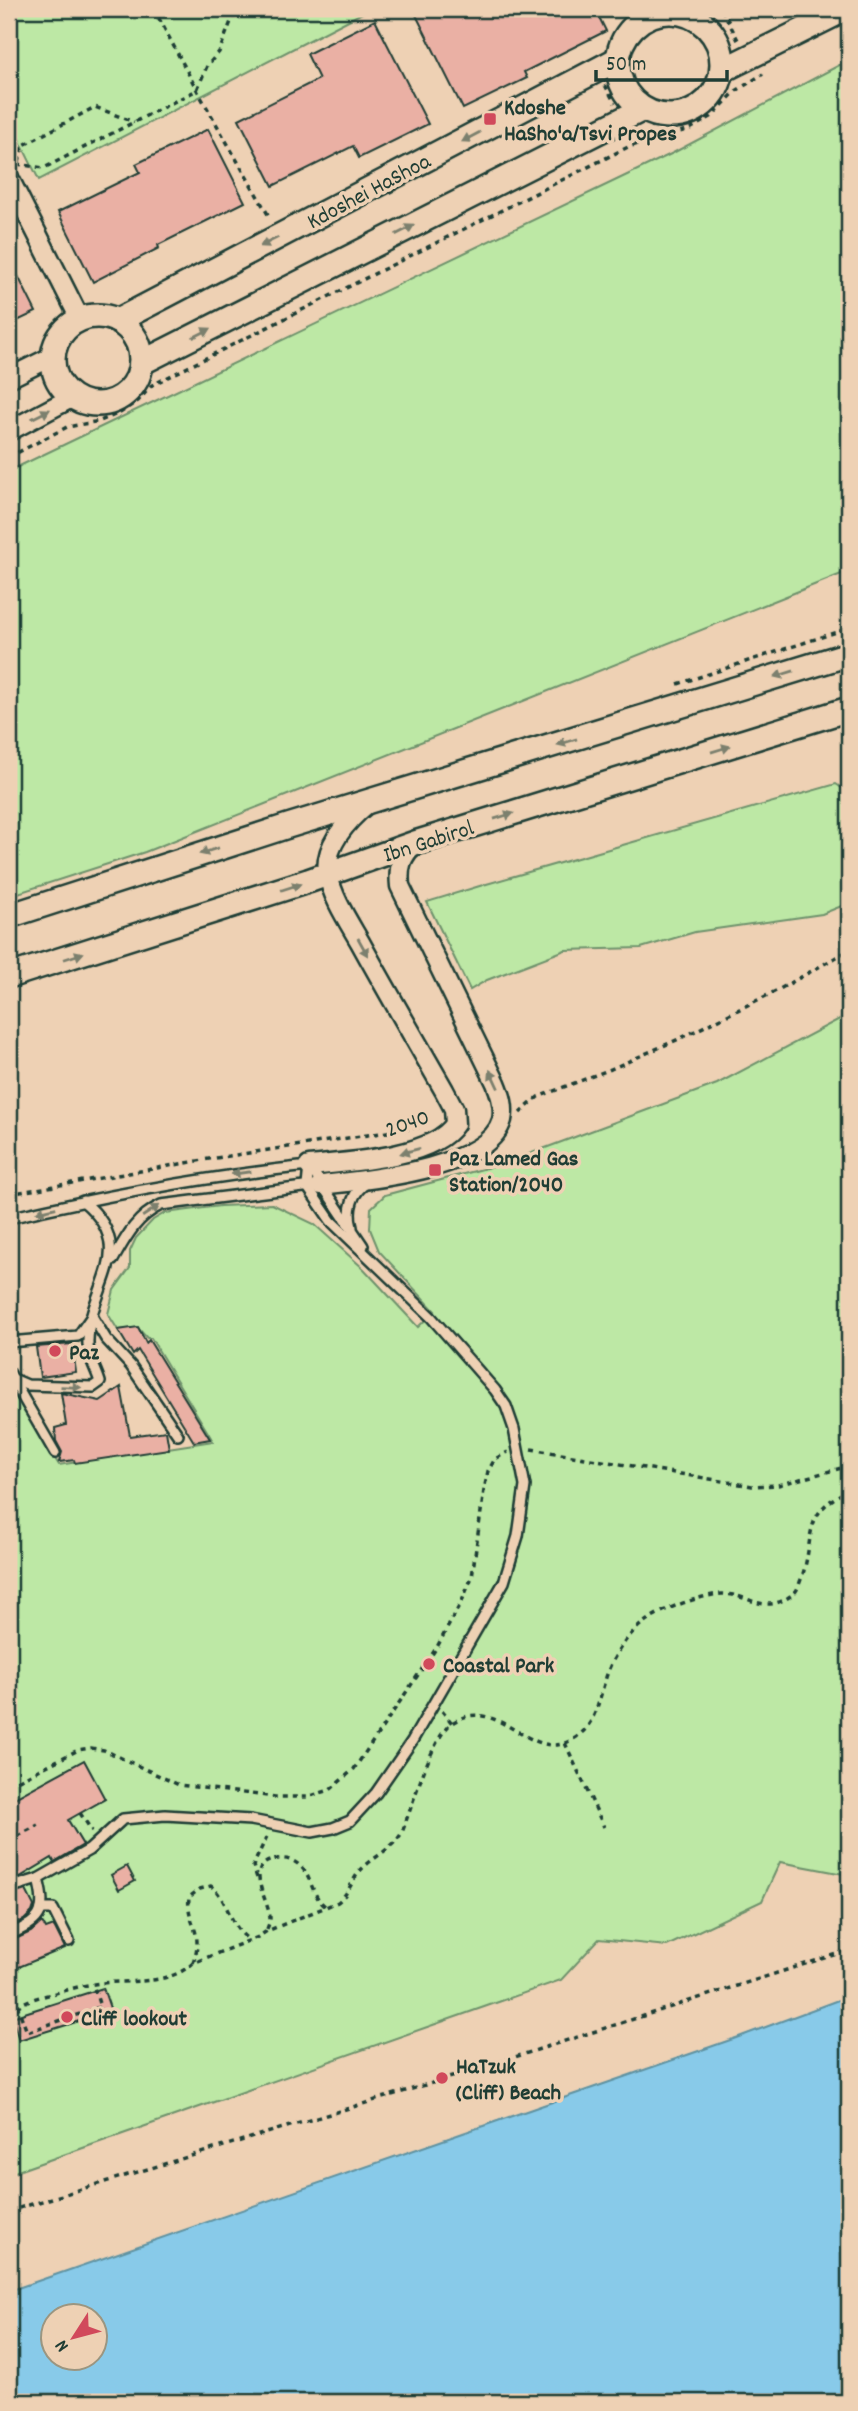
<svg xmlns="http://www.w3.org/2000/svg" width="858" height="2411" viewBox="0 0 858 2411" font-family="Dekko,sans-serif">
<rect width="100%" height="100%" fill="#eed1b4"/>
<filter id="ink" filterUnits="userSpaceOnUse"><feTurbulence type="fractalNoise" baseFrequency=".0143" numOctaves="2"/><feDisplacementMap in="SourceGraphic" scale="14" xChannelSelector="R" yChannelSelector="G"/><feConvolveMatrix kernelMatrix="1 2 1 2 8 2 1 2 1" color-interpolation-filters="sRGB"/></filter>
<g filter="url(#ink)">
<g fill="#bde8a5" stroke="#6e926c" stroke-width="2">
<polygon points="9,9 362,9 364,12 39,180 9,119"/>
<polygon points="849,60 849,571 145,852 9,896 9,471 673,153"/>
<polygon points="836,784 849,793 849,903 822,914 695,932 641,948 565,950 487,980 470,990 427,902 483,885"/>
<polygon points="849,1014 849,1875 780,1862 762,1901 667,1946 599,1939 561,1980 9,2174 9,1387 59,1465 213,1441 151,1338 147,1338 138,1328 118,1330 108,1314 114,1290 130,1268 130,1251 136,1238 153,1220 165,1213 220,1206 272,1204 314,1224 364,1269 418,1327 435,1311 379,1251 370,1229 371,1208 385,1195 505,1163 717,1084"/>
</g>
<path fill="#88cae9" stroke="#5e92a1" stroke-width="2" fill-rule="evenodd" d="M849,1996V2402H9V2291L736,2038ZM52,2316H94V2358H52Z"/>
<g fill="#eab0a4" stroke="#1f3d34" stroke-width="2">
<polygon points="413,9 595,9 606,31 524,72 527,78 463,109"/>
<polygon points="375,20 428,124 359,158 353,146 273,186 239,119 319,79 307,54"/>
<polygon points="208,129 245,202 158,245 159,248 93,282 58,212 140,172 136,164"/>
<polygon points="9,258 36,312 9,325"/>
<polygon points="138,1327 146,1343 149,1340 210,1439 194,1442 138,1350 133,1355 118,1330"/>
<polygon points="72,1344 76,1372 40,1377 36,1347"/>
<polygon points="121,1387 130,1436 166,1431 169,1449 75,1463 74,1460 59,1462 62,1452 56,1441 55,1428 66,1425 61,1393 100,1401"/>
<polygon points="84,1760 105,1799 68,1820 83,1845 54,1862 52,1858 20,1877 9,1881 9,1801"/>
<polygon points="127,1866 135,1881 119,1890 111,1875"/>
<polygon points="26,1890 34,1906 32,1912 24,1920 9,1927 9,1895"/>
<polygon points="42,1922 46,1929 54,1926 65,1948 9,1971 9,1942 31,1932"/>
<polygon points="103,1988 111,2011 19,2040 12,2017"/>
</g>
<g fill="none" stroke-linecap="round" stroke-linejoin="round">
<defs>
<g id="service">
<polyline points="310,1167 363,1246"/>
<path d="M9,1218C108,1195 208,1176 309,1166"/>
<path d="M352,1227C347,1210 352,1191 368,1182"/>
<path d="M113,1260C126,1237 136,1217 161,1205L312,1186"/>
<polyline points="9,1342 78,1336 92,1316 106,1339 131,1366 178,1435"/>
<path d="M9,1372L13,1379L27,1385L93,1387L100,1382C96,1368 87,1356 88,1341C89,1285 141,1250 83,1201"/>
<polyline points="14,1382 55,1453"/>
<polyline points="9,1888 38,1879 89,1850 123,1819 165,1815 251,1820 312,1832 333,1828 350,1821 376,1793 412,1741 504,1582 518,1536 525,1486 514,1429 506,1406 495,1390 431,1317 331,1221 307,1186 309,1166"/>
<polyline points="41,1909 53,1909 69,1941"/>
<path d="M9,1935C39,1921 48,1915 38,1879"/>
</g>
<g id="minor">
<polyline points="658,9 660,12"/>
<polyline points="9,178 80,319"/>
<polyline points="9,378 53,356"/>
<polyline points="9,431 73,397"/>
<path d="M309,1166C348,1162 433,1158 455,1124L454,1109L444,1090C416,1041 387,991 360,942C348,921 332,897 328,874C323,846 349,819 368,803"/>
<path d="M321,1185C364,1180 488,1170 502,1120C505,1107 501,1095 496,1083L400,886C398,867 401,857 415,843"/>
</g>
<g id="tertiary">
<circle cx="670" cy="64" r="52"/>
<polyline points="723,70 846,9"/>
<circle cx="97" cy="360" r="44"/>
<polyline points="117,321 618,59"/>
<polyline points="141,363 643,109"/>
<polyline points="9,916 288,826 849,654"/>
<polyline points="9,976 308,881 415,843 849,709"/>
</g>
</defs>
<use href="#service" stroke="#1f3d34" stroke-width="14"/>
<use href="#minor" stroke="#1f3d34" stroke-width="23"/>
<use href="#tertiary" stroke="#1f3d34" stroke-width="28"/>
<g stroke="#1f3d34" stroke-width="3.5" stroke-dasharray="5 5" stroke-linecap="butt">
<polyline points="154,9 197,90 270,218"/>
<polyline points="722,9 739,42"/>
<polyline points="605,85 615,103"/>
<path d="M651,126C680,132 716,112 730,87"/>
<polyline points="19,162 22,146 95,107 134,122"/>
<polyline points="17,164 44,168 197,90 207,66 219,52 236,9"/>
<path d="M79,413C107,419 135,406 148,380"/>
<polyline points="9,457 67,427 100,421 120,413 138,401 152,385 628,147 690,129 711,117 736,91 763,74"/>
<polyline points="678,684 849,628"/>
<polyline points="520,1113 538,1097 611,1069 681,1038 778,990 849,950"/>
<polyline points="9,1194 209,1159 421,1127"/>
<polyline points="531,1449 752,1486 778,1485 849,1466"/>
<polyline points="442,1711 452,1723"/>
<polyline points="565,1743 604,1827"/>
<polyline points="9,1785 78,1750 91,1748 104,1750 179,1785 275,1797 307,1797 330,1790 354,1769 437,1647 462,1601 472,1577 484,1490 488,1471 495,1459 508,1452"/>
<polyline points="80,1813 92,1831"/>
<polyline points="9,1841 38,1825"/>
<polyline points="257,1878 253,1866 268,1834"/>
<path d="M267,1929C268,1926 270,1922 270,1918C269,1900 241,1863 278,1859C285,1858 294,1860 299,1865C311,1874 311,1895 325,1906"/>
<path d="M193,1963C205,1930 186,1925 189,1897L200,1889L211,1886C229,1901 229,1925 248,1939"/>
<polyline points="17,2005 27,2032 100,2007 93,1984"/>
<path d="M9,2014C21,2001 35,1998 52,1994C66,1990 80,1986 94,1984C126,1979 168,1987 193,1963L258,1937L267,1931L338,1902C349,1893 351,1882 359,1872C370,1859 389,1851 399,1837C403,1832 405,1824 407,1818C416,1795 433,1736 452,1723C495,1694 527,1757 565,1743C600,1730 598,1693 611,1664C620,1646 634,1627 652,1617C669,1607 702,1595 722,1594C751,1594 762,1616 792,1595C797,1591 798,1588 800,1582C817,1540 798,1514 849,1490"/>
<polyline points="9,2211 465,2073 849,1950"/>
</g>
<use href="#service" stroke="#eed1b4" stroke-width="9"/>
<use href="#minor" stroke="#eed1b4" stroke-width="18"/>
<use href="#tertiary" stroke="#eed1b4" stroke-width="23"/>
</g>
<defs><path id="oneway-solid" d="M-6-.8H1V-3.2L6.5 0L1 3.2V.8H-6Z" transform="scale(1.75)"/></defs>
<g fill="#7c806e">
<use href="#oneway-solid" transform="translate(471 137) rotate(152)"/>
<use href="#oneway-solid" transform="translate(405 230) rotate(-27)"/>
<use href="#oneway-solid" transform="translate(269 242) rotate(153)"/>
<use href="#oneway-solid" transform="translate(202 333) rotate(-27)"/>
<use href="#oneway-solid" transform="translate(41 414) rotate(-27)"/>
<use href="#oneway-solid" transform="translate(784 674) rotate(163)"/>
<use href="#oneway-solid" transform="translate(567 742) rotate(163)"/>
<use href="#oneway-solid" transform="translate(721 749) rotate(-17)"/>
<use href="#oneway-solid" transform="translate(504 816) rotate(-17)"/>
<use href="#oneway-solid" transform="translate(209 851) rotate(162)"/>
<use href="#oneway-solid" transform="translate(291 887) rotate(-18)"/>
<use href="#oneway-solid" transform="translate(363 947) rotate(61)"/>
<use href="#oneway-solid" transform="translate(74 956) rotate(-18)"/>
<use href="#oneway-solid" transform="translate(494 1079) rotate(-115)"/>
<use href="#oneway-solid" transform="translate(410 1151) rotate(165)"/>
<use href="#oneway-solid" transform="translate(241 1173) rotate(172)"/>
<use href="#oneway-solid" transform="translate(46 1210) rotate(167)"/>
<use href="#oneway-solid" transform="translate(151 1211) rotate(-33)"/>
<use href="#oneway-solid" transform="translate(71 1387) rotate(2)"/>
</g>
</g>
<g fill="#d1495b" stroke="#eed1b4" stroke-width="2.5">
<rect x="483" y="112" width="14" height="14" rx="3.5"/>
<rect x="428" y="1163" width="14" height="14" rx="3.5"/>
<circle cx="55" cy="1351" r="7"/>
<circle cx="429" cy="1664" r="7"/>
<circle cx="67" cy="2017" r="7"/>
<circle cx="442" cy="2078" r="7"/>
</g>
<g text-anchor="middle" stroke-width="7" stroke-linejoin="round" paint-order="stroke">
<g font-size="23" font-weight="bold" fill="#1f3d34" stroke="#eed1b4" text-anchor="start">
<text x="504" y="114">Kdoshe<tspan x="504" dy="26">HaSho'a/Tsvi Propes</tspan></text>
<text x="449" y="1165">Paz Lamed Gas<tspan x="449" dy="26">Station/2040</tspan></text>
<text x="69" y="1359">Paz</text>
<text x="443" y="1672">Coastal Park</text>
<text x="81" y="2025">Cliff lookout</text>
<text x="456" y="2073">HaTzuk<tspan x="456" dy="26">(Cliff) Beach</tspan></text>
</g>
<g font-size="23" fill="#1f3d34" stroke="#eed1b4">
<text transform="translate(368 190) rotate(-28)" y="8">Kdoshei HaShoa</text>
<text transform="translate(428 840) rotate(-18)" y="8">Ibn Gabirol</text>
<text transform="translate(407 1122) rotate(-19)" y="8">2040</text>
</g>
</g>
<rect width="858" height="2411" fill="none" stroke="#eed1b4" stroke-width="35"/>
<rect x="18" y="18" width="823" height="2376" fill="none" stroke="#1f3d34" stroke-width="2.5" filter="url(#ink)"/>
<g transform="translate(74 2337) rotate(234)"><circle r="33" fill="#eed1b4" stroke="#9b9681" stroke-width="2"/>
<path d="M0-5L12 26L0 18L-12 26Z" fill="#d1495b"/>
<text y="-10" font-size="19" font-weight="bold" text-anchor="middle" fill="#1f3d34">N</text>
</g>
<path d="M596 70v10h131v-10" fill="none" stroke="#1f3d34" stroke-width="3.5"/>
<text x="606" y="70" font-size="21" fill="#1f3d34" stroke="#eed1b4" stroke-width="5" paint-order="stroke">50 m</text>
</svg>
